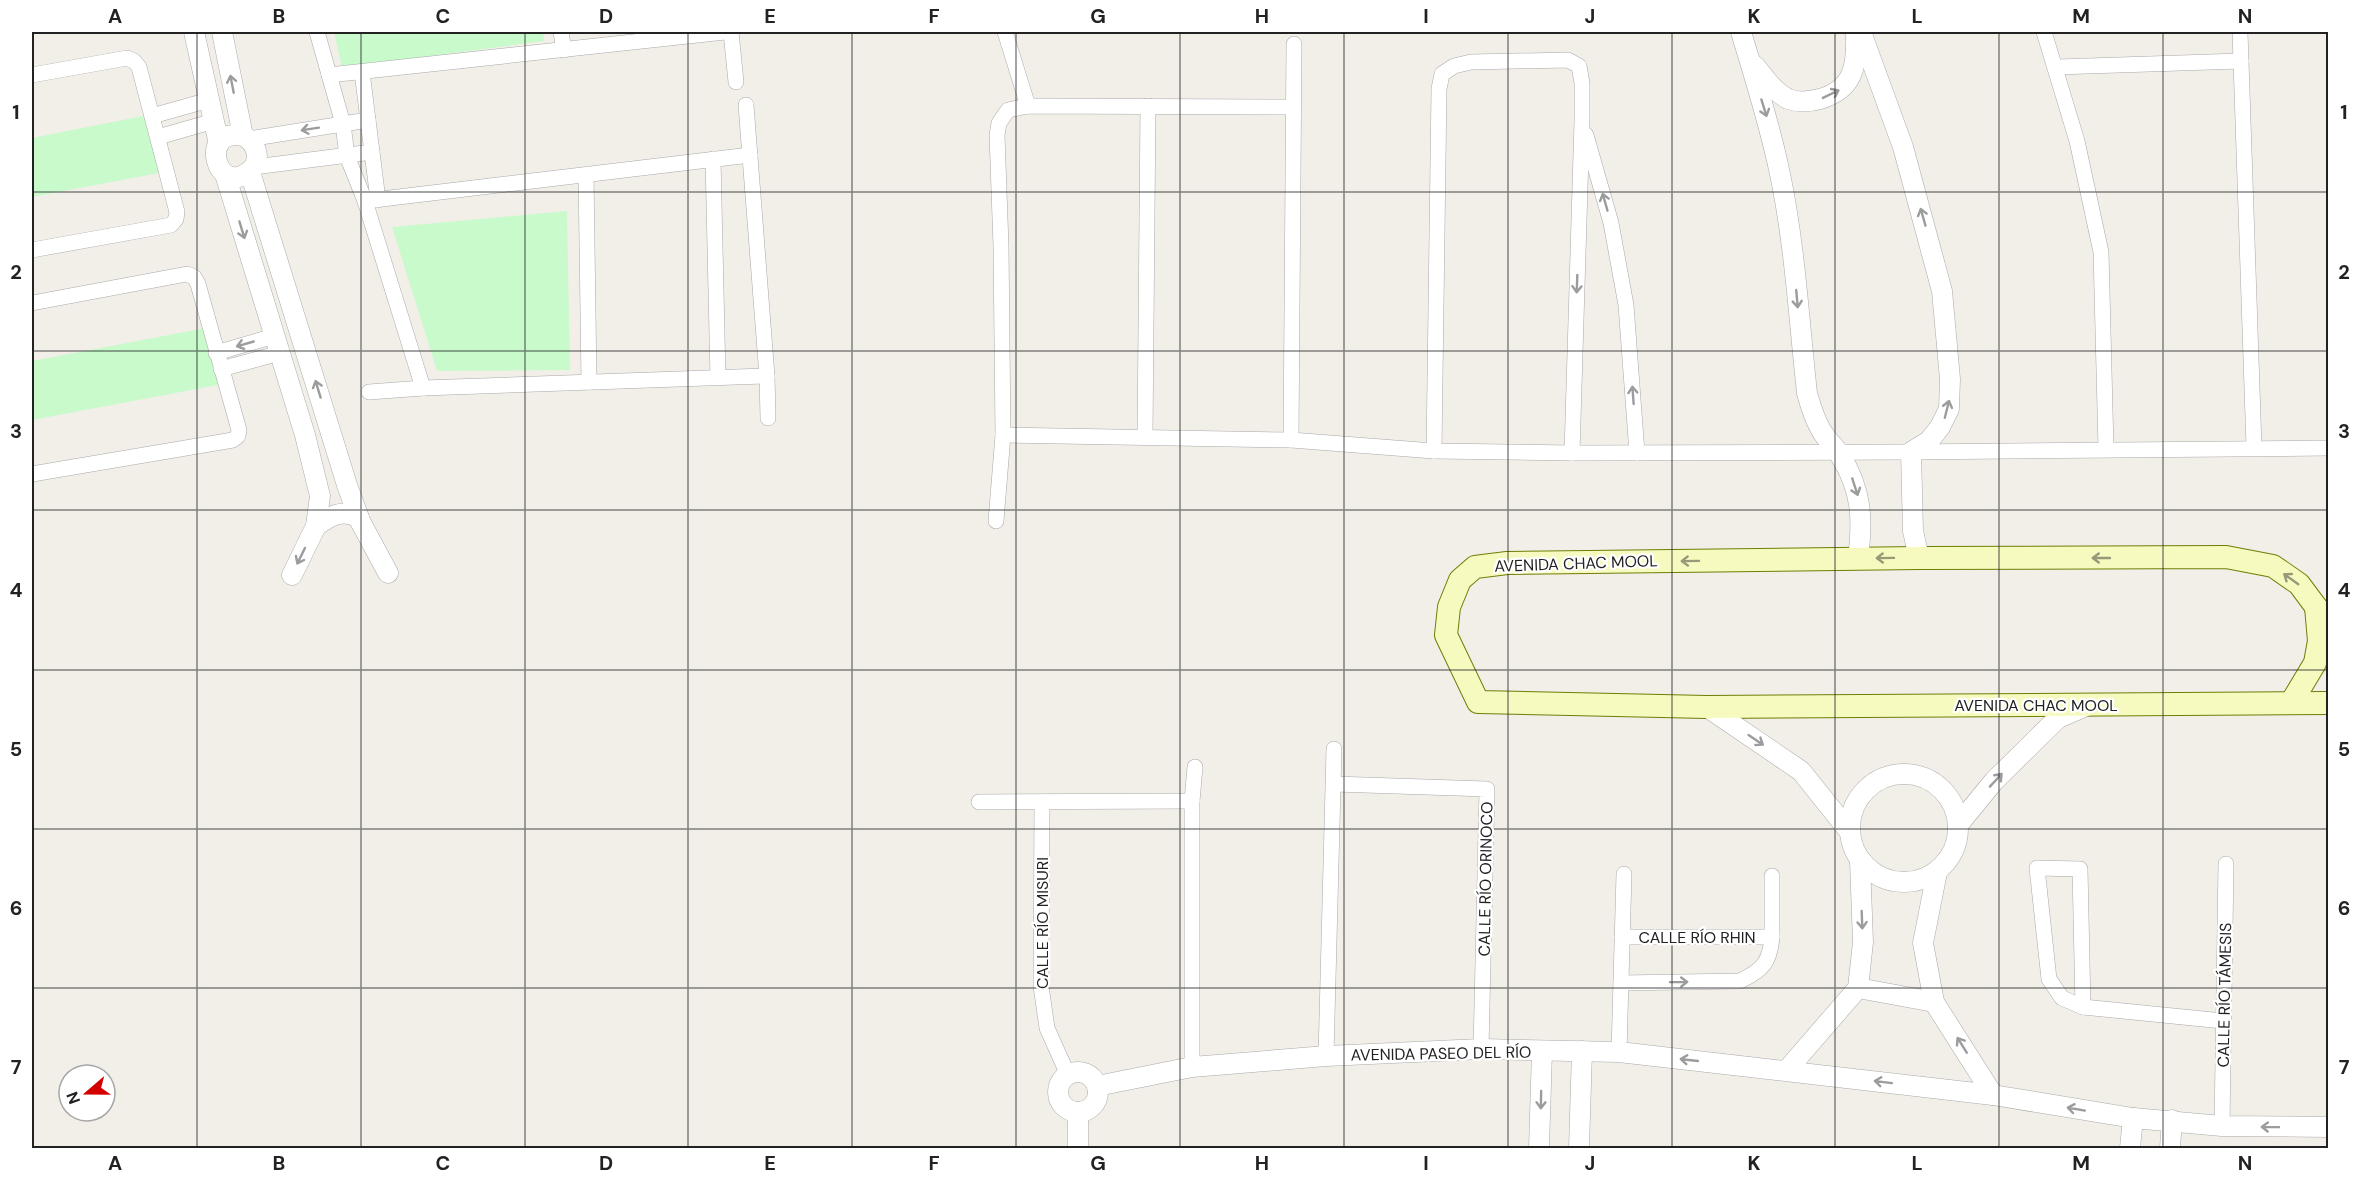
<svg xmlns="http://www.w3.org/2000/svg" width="2360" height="1180" viewBox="0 0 2360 1180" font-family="'DM Sans',sans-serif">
<rect width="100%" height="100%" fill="#f2efe9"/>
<g fill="#c8facc">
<polygon points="334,32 543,32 544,41 342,68"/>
<polygon points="148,115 159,173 32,197 32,138"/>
<polygon points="567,211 570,370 437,371 392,227"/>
<polygon points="206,328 218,385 32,420 32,361"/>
</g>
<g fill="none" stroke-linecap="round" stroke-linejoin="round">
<defs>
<g id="minor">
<polyline points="317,32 343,124 347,156 365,201 423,388"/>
<polyline points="561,32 564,50"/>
<polyline points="731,32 736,82"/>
<polyline points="1005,32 1028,106"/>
<polyline points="2044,32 2077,141 2101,252 2106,449"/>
<polyline points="2240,32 2254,447"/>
<polyline points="2057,67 2241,61"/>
<polyline points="362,72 378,200"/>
<polyline points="32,75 127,58 134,61 139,67 177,212 176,219 171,225 32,250"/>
<polyline points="329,75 725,32"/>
<polyline points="746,105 767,376 768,418"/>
<polyline points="152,116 209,100"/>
<polyline points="1586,135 1611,223 1626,305 1637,453"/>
<polyline points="158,137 214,121"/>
<polyline points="249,139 368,120"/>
<polyline points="713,159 718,378"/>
<polyline points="254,167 372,152"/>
<polyline points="586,175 589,382"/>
<polyline points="365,201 750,155"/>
<polyline points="32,303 187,274 194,277 198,284 239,430 238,436 233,440 32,474"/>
<polyline points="216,353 274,336"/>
<polyline points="221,369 280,353"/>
<polyline points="369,392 423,388 767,376"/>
<polyline points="1003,435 1291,440 1434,451 1572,453 1911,452 2328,448"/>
<polyline points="1145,437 1148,106"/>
<polyline points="1291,440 1294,44"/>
<polyline points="1434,451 1439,89 1442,74 1454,66 1471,62 1568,60 1579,66 1582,83 1582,121 1572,453"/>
<polyline points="996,521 1003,435 1001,246 997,135 999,123 1008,110 1028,106 1293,107"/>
<polyline points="1334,784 1487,789 1481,1049"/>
<polyline points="979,802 1192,801"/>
<polyline points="1042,802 1041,986 1047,1028 1068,1075"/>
<polygon points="2037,868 2080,869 2083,1007 2062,998 2049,979"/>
<polyline points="1772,937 1772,876"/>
<path d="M1621,983L1740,981C1763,970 1770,962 1772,937H1622"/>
<polyline points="2083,1007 2223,1021"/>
<polyline points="1619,1052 1624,874"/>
<polyline points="1326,1056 1334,749"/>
<polyline points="1192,1067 1192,801 1195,767"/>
<polyline points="2222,1126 2226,864"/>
</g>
<g id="tertiary">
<polyline points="194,32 219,144"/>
<path d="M222,32L243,136C258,143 263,163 247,173C216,195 198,127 243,136"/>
<path d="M1741,32C1755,79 1770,125 1780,174C1795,246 1799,320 1807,393C1811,408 1816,424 1825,436C1830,443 1836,448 1840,455C1862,490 1863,519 1858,559"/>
<polyline points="1861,32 1903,147 1942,291 1950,379 1949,409 1940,427 1929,441 1911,452 1913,531 1919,558"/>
<path d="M1755,66C1765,78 1774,92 1788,99C1799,103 1809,102 1820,99C1854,89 1857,66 1856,34"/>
<polyline points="250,172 347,485 360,521 388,573"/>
<polyline points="225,174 305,435 320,496 316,526 292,575"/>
<path d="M316,526C330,516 343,508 359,518"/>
<polyline points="1707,707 1801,771 1849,831"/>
<circle cx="1904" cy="828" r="54"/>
<polyline points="1958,825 1994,781 2058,718 2086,706"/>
<polyline points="1937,872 1923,943 1934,1002 1993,1095"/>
<polyline points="1858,988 1934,1002"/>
<polyline points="1787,1070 1858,988 1863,942 1860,861"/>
<circle cx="1078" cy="1092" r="20"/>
<polyline points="1097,1086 1192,1067 1326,1056 1481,1049 1619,1052 1993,1095 2133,1118 2222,1126 2328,1127"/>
<polyline points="1078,1148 1078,1112"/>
<polyline points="1539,1148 1542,1051"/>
<polyline points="1579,1148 1582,1051"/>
<polyline points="2130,1148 2133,1118"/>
<polyline points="2170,1148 2172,1120"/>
</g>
<g id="secondary">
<polyline points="2328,623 2299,584 2273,566 2226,557 1919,558 1507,563 1475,567 1460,580 1449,607 1446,635 1478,702 1707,707 2328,703"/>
<polyline points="2291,703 2315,663 2319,641 2316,607"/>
</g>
</defs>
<use href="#minor" stroke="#a9a9a9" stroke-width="16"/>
<use href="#tertiary" stroke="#a9a9a9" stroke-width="21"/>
<use href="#secondary" stroke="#707d05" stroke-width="24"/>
<use href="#minor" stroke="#fff" stroke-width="15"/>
<use href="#tertiary" stroke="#fff" stroke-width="20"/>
<use href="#secondary" stroke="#f7fabf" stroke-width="22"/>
</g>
<defs><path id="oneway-shaft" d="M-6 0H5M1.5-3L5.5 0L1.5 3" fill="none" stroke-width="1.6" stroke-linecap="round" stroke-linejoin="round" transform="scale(1.5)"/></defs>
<g stroke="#9c9c9c">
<use href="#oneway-shaft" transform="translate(232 84) rotate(-101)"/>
<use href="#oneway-shaft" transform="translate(1831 94) rotate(-26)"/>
<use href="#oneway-shaft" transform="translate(1764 108) rotate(73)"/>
<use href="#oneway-shaft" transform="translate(310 129) rotate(171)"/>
<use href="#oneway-shaft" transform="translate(1605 202) rotate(-106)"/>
<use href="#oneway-shaft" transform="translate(1923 217) rotate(-106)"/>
<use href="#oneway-shaft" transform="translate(242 230) rotate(73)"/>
<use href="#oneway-shaft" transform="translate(1577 284) rotate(92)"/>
<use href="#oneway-shaft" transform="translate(1797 299) rotate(85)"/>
<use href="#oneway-shaft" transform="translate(245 344) rotate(164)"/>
<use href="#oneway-shaft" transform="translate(318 389) rotate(-107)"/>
<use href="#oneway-shaft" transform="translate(1633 395) rotate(-94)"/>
<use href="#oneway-shaft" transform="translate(1947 409) rotate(-76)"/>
<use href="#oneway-shaft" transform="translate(1855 487) rotate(72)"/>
<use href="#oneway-shaft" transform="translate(301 556) rotate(116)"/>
<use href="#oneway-shaft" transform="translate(1756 740) rotate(34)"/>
<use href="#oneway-shaft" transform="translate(1996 780) rotate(-47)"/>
<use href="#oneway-shaft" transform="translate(1862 920) rotate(88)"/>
<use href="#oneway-shaft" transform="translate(1679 982) rotate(-1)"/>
<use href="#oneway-shaft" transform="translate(1962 1045) rotate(-122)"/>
<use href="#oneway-shaft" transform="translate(1689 1060) rotate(-174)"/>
<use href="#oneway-shaft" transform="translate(1883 1082) rotate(-173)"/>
<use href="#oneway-shaft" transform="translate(1541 1100) rotate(91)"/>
<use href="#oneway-shaft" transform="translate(2076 1109) rotate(-170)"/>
<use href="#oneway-shaft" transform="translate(2270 1127) rotate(-179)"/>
</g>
<g stroke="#979978">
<use href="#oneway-shaft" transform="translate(1885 558) rotate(179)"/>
<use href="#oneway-shaft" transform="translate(2101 558) rotate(180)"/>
<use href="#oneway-shaft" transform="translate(1690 561) rotate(179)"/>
<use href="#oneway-shaft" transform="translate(2291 579) rotate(-144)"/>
</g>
<path fill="none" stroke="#222" stroke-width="1.5" stroke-opacity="0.55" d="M197,32V1148M361,32V1148M525,32V1148M688,32V1148M852,32V1148M1016,32V1148M1180,32V1148M1344,32V1148M1508,32V1148M1672,32V1148M1835,32V1148M1999,32V1148M2163,32V1148M32,192H2328M32,351H2328M32,510H2328M32,670H2328M32,829H2328M32,988H2328"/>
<g text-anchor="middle" stroke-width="4.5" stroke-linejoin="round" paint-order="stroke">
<g font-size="16" fill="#222" stroke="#fff">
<text transform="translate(1576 563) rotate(-2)" y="6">AVENIDA CHAC MOOL</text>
<text x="2036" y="711">AVENIDA CHAC MOOL</text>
<text transform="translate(1485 879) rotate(-89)" y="6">CALLE RÍO ORINOCO</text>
<text transform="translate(1042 923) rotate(-90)" y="6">CALLE RÍO MISURI</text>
<text x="1697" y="943">CALLE RÍO RHIN</text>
<text transform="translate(2224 995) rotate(-89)" y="6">CALLE RÍO TÁMESIS</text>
<text transform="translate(1441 1053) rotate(-1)" y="6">AVENIDA PASEO DEL RÍO</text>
</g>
</g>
<rect width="2360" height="1180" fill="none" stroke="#ffffff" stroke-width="66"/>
<g transform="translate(87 1093) rotate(250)"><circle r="28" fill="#ffffff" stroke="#a7a7a7" stroke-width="1.5"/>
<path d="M0-4.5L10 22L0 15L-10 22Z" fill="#d40000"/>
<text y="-9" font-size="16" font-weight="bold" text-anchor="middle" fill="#222222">N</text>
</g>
<rect x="33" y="33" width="2294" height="1114" fill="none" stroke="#222" stroke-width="2"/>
<g font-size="20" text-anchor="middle" font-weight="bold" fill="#222">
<text x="115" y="23">A</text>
<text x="279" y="23">B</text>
<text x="443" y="23">C</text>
<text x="606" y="23">D</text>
<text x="770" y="23">E</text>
<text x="934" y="23">F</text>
<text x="1098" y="23">G</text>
<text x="1262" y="23">H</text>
<text x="1426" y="23">I</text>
<text x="1590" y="23">J</text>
<text x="1754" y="23">K</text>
<text x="1917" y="23">L</text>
<text x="2081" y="23">M</text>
<text x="2245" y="23">N</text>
<text x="16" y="119">1</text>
<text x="2344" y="119">1</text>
<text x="16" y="279">2</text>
<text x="2344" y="279">2</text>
<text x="16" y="438">3</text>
<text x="2344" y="438">3</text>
<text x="16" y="597">4</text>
<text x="2344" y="597">4</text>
<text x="16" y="756">5</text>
<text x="2344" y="756">5</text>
<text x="16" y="915">6</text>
<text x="2344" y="915">6</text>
<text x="16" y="1074">7</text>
<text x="2344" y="1074">7</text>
<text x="115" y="1170">A</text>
<text x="279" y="1170">B</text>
<text x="443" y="1170">C</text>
<text x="606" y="1170">D</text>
<text x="770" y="1170">E</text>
<text x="934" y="1170">F</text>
<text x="1098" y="1170">G</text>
<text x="1262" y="1170">H</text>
<text x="1426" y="1170">I</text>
<text x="1590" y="1170">J</text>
<text x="1754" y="1170">K</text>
<text x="1917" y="1170">L</text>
<text x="2081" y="1170">M</text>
<text x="2245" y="1170">N</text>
</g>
</svg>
